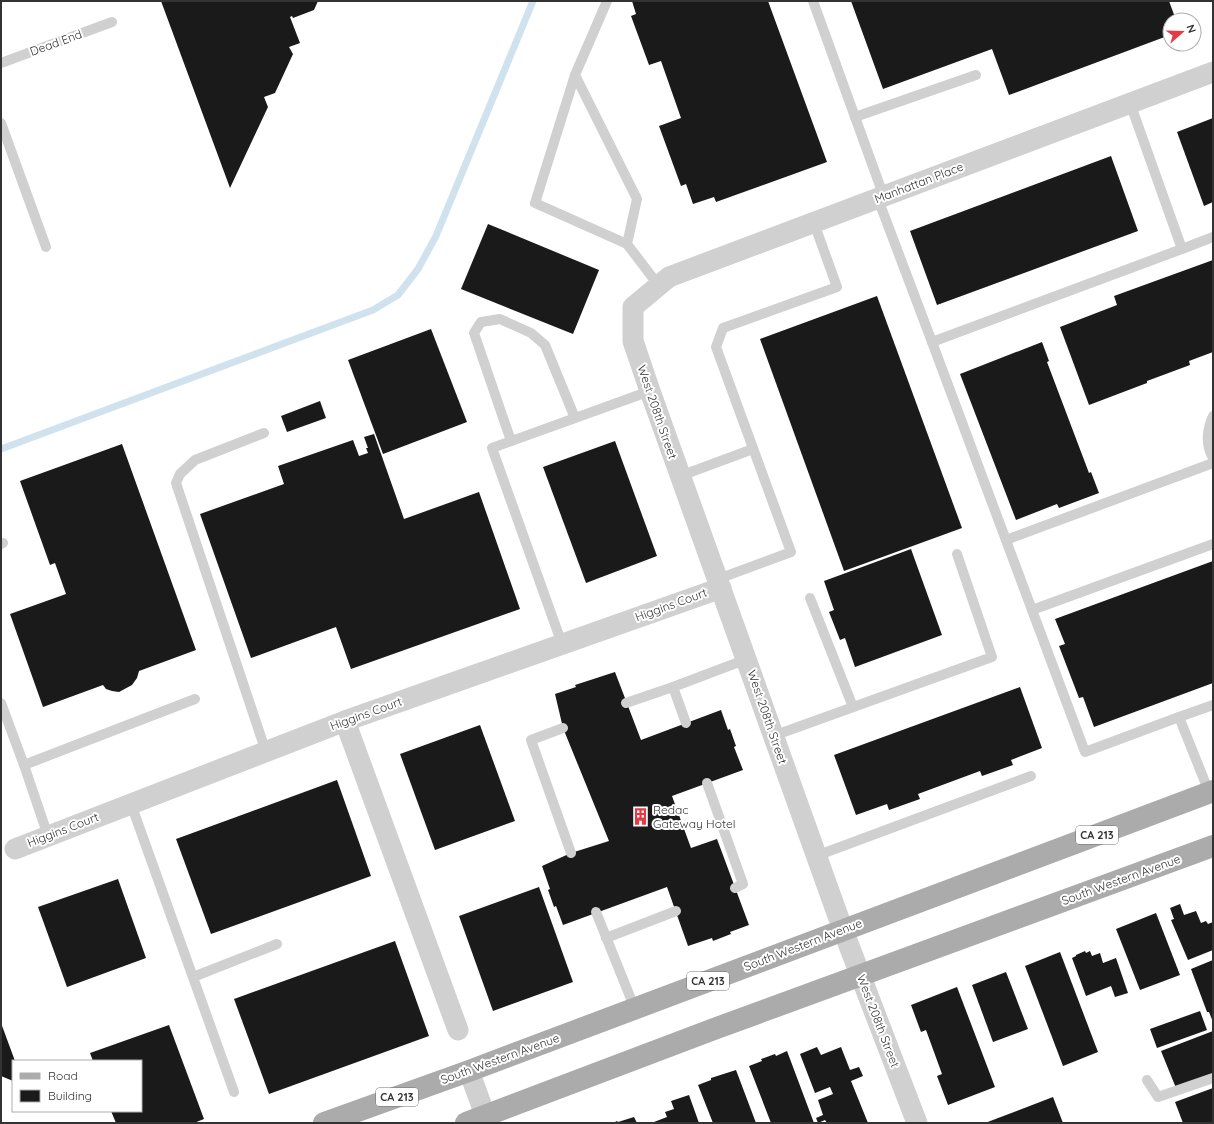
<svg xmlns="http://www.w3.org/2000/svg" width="1214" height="1124" viewBox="0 0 1214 1124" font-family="Quicksand,sans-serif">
<rect width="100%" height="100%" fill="#fff"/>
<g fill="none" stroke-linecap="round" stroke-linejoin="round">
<polyline stroke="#cfe2ee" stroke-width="7" points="1,449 373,310 398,295 418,269 436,236 533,1"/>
</g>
<g fill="#1a1a1a">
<polygon points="161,1 318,1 314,10 293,18 292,16 290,17 300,43 289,47 293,54 275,93 264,97 268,107 230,188"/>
<polygon points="632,1 768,1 827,162 716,202 714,197 693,204 686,184 681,186 659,126 681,118 661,61 649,65 631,16 636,14"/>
<polygon points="851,1 1169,1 1176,20 1170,20 1170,35 1009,95 992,49 883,89"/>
<polygon points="1213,118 1213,202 1204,206 1177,132"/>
<polygon points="1111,156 1138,231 937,305 910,231"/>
<polygon points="488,224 599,270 573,334 461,289"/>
<polygon points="1213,260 1213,352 1189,361 1190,365 1147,381 1147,383 1089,405 1060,327 1117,305 1114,296"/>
<polygon points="877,296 962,528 844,571 760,339"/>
<polygon points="431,329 467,422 383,454 348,360"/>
<polygon points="1042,342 1049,361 1047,362 1089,473 1091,472 1099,493 1059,508 1057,504 1016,520 960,374"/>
<polygon points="320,401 326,418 287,432 281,416"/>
<polygon points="374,434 404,519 479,492 520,609 351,669 336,627 251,658 200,514 284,484 278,466 353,440 359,456 368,453 366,448 368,448 364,437"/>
<polygon points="615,441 657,556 586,583 543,467"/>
<polygon points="122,444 196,650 139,671 137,678 132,685 119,692 112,691 106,689 103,685 43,707 10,614 66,594 55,563 50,565 20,481"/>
<polygon points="911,549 942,635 855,667 845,638 840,640 829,612 834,610 824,581"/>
<polygon points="1213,561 1213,683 1094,727 1083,697 1079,698 1059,646 1065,644 1055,619"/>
<polygon points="615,672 641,740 721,710 728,730 730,729 736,746 734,747 743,770 672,796 691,848 717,839 749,925 730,932 731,934 713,941 712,938 688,946 667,887 563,925 556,906 554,907 548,890 550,889 542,866 571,853 609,841 563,728 555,694 576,687 575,685"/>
<polygon points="1020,687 1042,748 1011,760 1013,765 982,776 980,771 918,794 920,799 889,810 887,804 856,815 834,755"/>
<polygon points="480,725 515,821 435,850 400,754"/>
<polygon points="337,780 371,876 211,934 176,839"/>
<polygon points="118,879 146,958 67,987 38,907"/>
<polygon points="539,887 573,982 493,1011 459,916"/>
<polygon points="1180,904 1184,915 1196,911 1201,923 1206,921 1208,924 1213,922 1213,950 1188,960 1171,920 1174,919 1170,908"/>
<polygon points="1156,913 1180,975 1140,990 1116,929"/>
<polygon points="395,941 429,1036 269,1094 234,999"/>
<polygon points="1085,951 1086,953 1090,951 1092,956 1100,953 1103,963 1116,958 1128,993 1115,997 1111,986 1086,996 1072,958 1076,956 1076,955"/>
<polygon points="1060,952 1098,1052 1063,1066 1025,966"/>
<polygon points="1213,960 1213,1022 1209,1012 1207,1012 1191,969"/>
<polygon points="1006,972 1028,1029 993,1042 972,985"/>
<polygon points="957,987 995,1087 948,1105 937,1076 942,1074 926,1030 921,1032 911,1005"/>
<polygon points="1200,1011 1207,1030 1157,1048 1150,1029"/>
<polygon points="1,1023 15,1061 13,1061 13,1081 1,1076"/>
<polygon points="169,1025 204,1119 194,1123 116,1123 111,1111 141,1111 141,1061 93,1061 90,1053"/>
<polygon points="1213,1031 1213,1074 1176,1088 1161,1051"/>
<polygon points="817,1047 821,1055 841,1047 850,1070 859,1067 863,1076 851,1081 868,1123 827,1123 825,1120 818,1123 816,1118 823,1115 818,1100 833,1094 830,1087 815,1093 800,1054"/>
<polygon points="787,1051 814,1123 771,1123 749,1066 762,1061 761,1059 775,1054 776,1056"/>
<polygon points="736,1070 756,1123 713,1123 698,1085 711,1080 711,1078"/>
<polygon points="1213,1088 1213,1123 1183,1123 1175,1102"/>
<polygon points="689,1095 699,1123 655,1123 654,1122 667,1117 665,1112 674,1109 671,1101"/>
<polygon points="1053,1097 1063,1123 985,1123"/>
<polygon points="634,1117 637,1123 613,1123 617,1121 618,1122"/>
</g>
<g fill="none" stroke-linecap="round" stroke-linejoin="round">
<g stroke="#d0d0d0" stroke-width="10">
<polyline points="607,1 575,75 637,199 627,244 659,286"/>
<polyline points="813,1 884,197"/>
<polyline points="1,63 112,22"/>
<polyline points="575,75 535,203 627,244"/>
<polyline points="855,117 976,75"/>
<polyline points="1,123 46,247"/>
<polyline points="878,199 932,342 1182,249 1130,103"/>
<polyline points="1182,249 1213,237"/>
<polyline points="932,342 1085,752 1179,717"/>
<path d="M1213,416C1207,429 1205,445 1213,458"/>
<polyline points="264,433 195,460 180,474 176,483 266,752"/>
<polyline points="511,441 474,333 481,322 500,319 531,333 545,345 575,418"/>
<polyline points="680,476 753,449"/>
<polyline points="1006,540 1213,463"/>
<polyline points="1,544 3,543"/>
<polyline points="718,579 791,552 716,347 723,328 837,287 814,223"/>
<polyline points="810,598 853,707"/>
<polyline points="1032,610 1213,544"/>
<polyline points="562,644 492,448 650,391"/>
<polyline points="673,687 686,723"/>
<polyline points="1,703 24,765 48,836"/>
<polyline points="626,703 673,687 747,659"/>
<polyline points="563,728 531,740 571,853"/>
<polyline points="773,736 992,657 957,554"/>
<polyline points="24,765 195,699"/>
<polyline points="707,783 743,884 735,888"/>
<polyline points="1209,792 1179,717 1213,705"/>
<polyline points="131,804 234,1092"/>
<polyline points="816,856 1031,776"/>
<polyline points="596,912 635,1009"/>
<polyline points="606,938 676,911"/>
<polyline points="193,977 277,944"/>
<polyline points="1147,1080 1158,1097 1213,1078"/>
</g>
<g stroke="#d0d0d0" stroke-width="21">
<polyline points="345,721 458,1030"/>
<polyline points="15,849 345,721 721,588"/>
<polyline points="469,1071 488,1123"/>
<polyline points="917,1123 843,930 650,391 633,341 633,307 669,277 1213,72"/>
</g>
<g stroke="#ababab" stroke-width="22">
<polyline points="324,1123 469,1071 1213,791"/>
<polyline points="466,1123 714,1029 1213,846"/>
</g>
</g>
<defs>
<symbol id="building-bare" viewBox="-9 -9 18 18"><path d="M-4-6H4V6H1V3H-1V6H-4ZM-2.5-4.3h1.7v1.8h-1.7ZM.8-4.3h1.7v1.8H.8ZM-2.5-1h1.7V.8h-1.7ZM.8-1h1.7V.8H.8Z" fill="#e63946" stroke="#fff" stroke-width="2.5" paint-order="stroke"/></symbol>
</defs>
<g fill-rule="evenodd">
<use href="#building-bare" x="628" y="804" width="25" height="25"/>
</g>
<g text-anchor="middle" stroke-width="4" stroke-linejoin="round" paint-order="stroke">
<g fill="#fff" stroke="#707070" stroke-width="1">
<rect x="1076" y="826" width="42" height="18" rx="3"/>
<rect x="687" y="972" width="42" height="18" rx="3"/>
<rect x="376" y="1088" width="42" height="18" rx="3"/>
</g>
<g font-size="11" font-weight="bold" fill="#333">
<text x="1097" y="839">CA 213</text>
<text x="708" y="985">CA 213</text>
<text x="397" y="1101">CA 213</text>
</g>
<g font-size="12" fill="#333" stroke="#fff">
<text transform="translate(56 43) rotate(-20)" y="4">Dead End</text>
<text transform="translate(919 183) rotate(-21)" y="4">Manhattan Place</text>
<text transform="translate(657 412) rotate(71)" y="4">West 208th Street</text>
<text transform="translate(671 605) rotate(-20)" y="4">Higgins Court</text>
<text transform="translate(366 714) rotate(-20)" y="4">Higgins Court</text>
<text transform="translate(767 717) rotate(71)" y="4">West 208th Street</text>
<text transform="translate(63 830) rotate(-21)" y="4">Higgins Court</text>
<text transform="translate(1121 880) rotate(-20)" y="4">South Western Avenue</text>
<text transform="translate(803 945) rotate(-21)" y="4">South Western Avenue</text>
<text transform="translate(878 1021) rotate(69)" y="4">West 208th Street</text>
<text transform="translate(500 1059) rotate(-20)" y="4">South Western Avenue</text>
</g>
<g font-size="12" fill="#333" stroke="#fff" text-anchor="start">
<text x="653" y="814">Redac<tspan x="653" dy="14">Gateway Hotel</tspan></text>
</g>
</g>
<rect width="1214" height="1124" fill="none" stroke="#333333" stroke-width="4"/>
<rect x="12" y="1060" width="130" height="52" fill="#ffffff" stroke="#adadad"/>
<rect x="20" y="1073" width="20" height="6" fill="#ababab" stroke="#adadad"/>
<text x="48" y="1080" font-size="12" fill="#333333">Road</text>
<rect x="20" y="1090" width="20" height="12" fill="#1a1a1a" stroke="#adadad"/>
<text x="48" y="1100" font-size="12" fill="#333333">Building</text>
<g transform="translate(1182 32) rotate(70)"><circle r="19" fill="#ffffff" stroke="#adadad"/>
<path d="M0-3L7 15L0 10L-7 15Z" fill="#e63946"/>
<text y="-6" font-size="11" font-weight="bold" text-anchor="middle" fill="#333333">N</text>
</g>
</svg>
